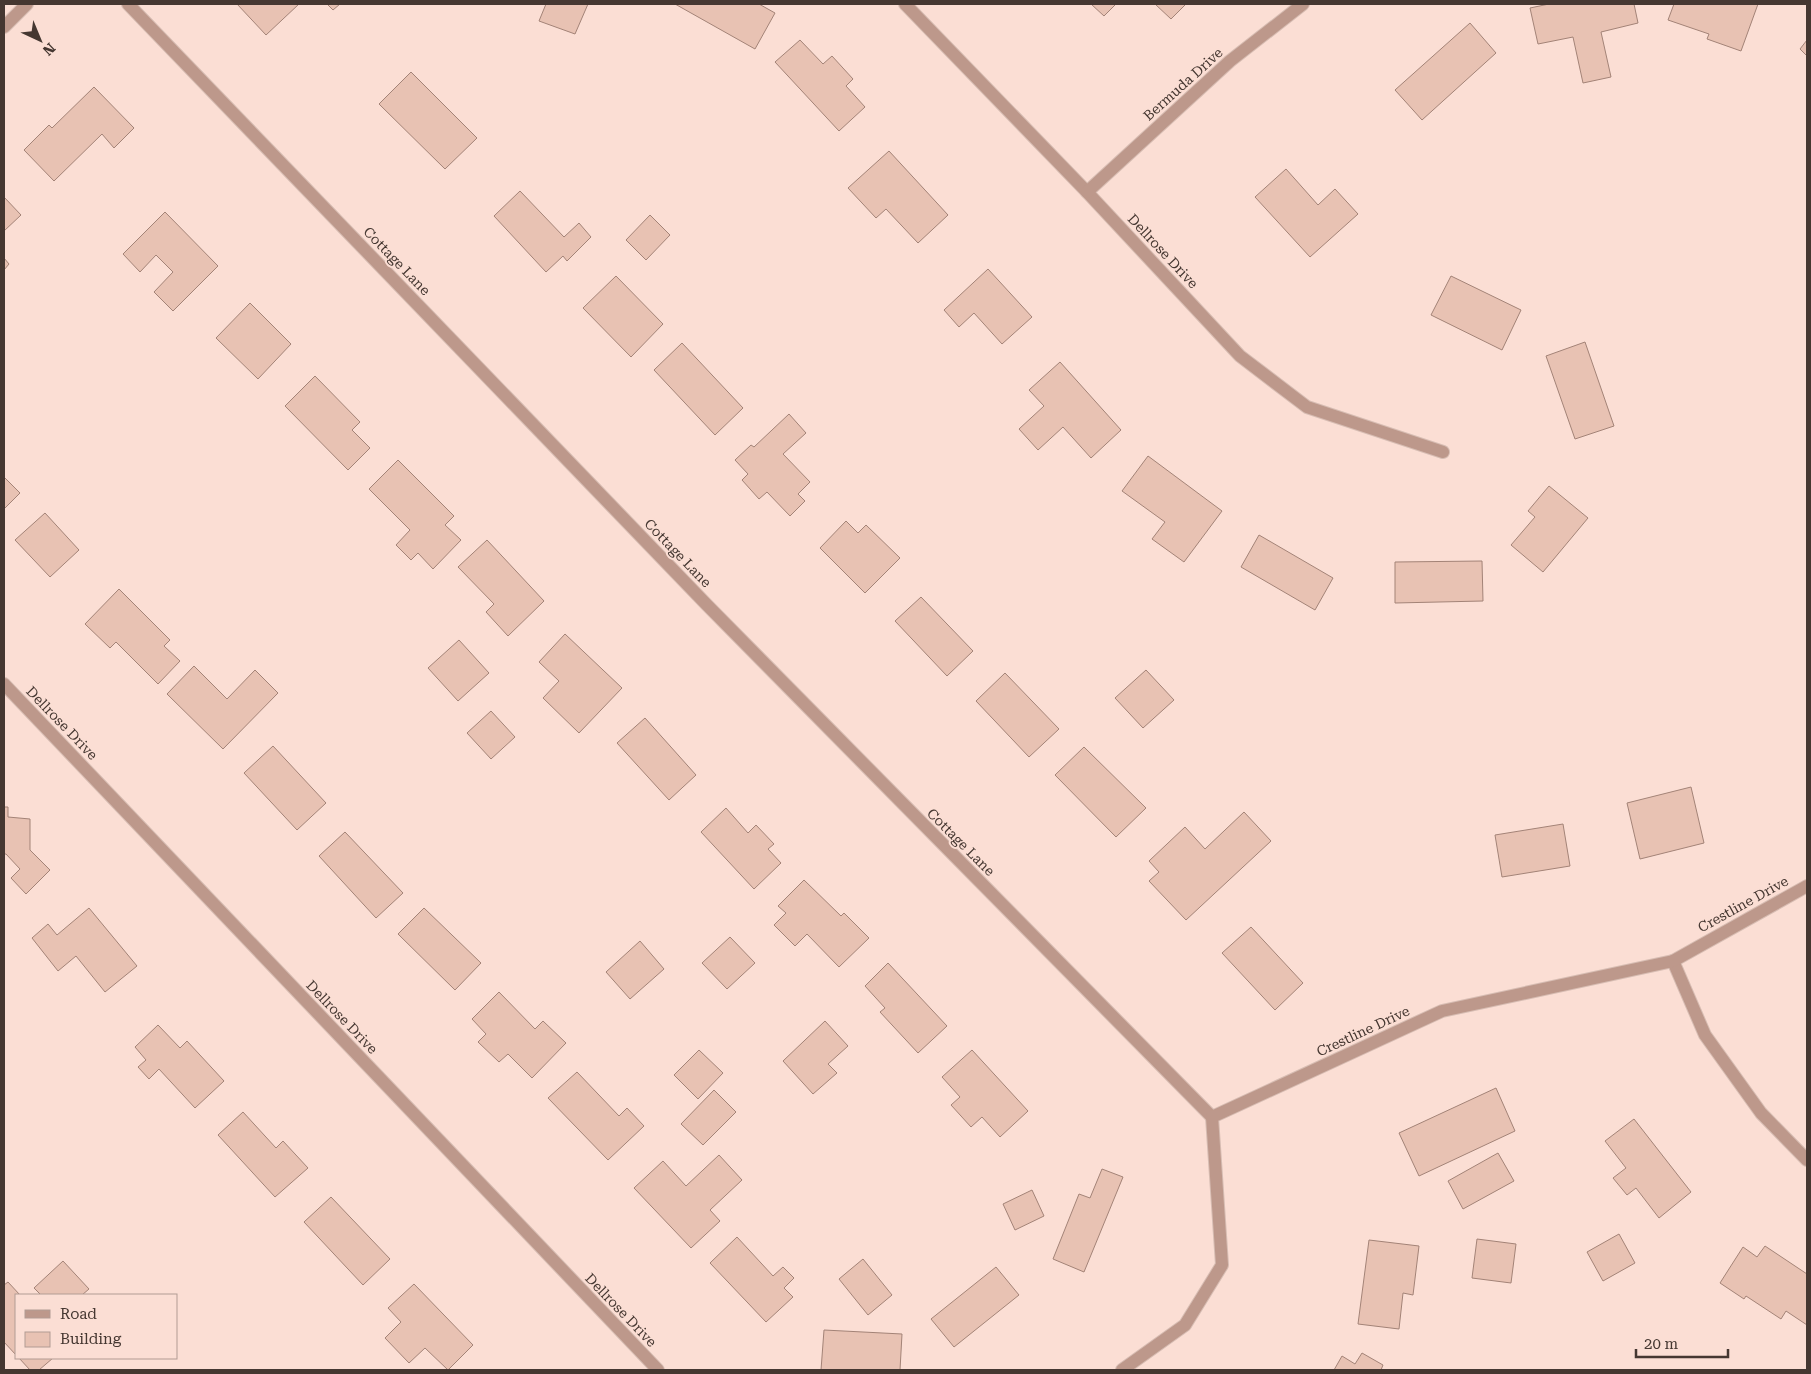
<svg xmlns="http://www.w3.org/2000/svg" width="1811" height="1374" viewBox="0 0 1811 1374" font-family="'Roboto Serif',serif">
<rect width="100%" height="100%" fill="#fbded4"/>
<g fill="#e8c2b3" stroke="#a38377">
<polygon points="237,4 299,4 266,35"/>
<polygon points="327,4 340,4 333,10"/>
<polygon points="546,4 588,4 575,34 539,21"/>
<polygon points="675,4 759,4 775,13 755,49"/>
<polygon points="1091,4 1116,4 1104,16"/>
<polygon points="1155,4 1186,4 1171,19"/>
<polygon points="1549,4 1634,4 1638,23 1601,32 1611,77 1583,83 1573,37 1538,44 1530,8"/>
<polygon points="1674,4 1758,4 1741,51 1707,39 1709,34 1668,20"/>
<polygon points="1470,23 1496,53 1422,120 1395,90"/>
<polygon points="800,40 823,64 832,56 853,79 846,86 865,107 839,131 775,62"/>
<polygon points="1807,40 1807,56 1800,49"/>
<polygon points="411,72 477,138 445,169 379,104"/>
<polygon points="94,87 134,128 114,148 102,134 54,181 24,150 49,125 52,128"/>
<polygon points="889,151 948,215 918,243 886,209 876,218 848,188"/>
<polygon points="1286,169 1318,205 1335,189 1358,214 1310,257 1255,197"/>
<polygon points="520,191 564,237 579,223 591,237 567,261 563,256 546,272 494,216"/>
<polygon points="4,197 21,215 4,231"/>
<polygon points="165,212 218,266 173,311 154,292 173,272 156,255 140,272 123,254"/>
<polygon points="650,215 670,235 646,260 626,240"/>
<polygon points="4,258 9,264 4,270"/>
<polygon points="988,269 1032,317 1002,344 974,313 959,327 944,310"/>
<polygon points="616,276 663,324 631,357 583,308"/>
<polygon points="1451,276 1521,310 1502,350 1431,315"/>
<polygon points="250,303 291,344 258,379 216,338"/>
<polygon points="1585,342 1614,426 1575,439 1546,356"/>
<polygon points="682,343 743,408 715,435 654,370"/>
<polygon points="1060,362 1121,430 1091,458 1063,427 1038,450 1019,429 1044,406 1029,390"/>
<polygon points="315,376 360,422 352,430 370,448 348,470 285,406"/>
<polygon points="789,414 806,433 783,454 810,482 798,494 805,501 790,516 767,492 759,499 742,480 748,474 735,460 751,445 754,447"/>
<polygon points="1148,456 1222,511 1184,562 1152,539 1165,522 1122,491"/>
<polygon points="398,460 454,516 445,525 461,540 433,569 418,553 411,560 396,545 410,530 369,489"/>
<polygon points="4,477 20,493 4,509"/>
<polygon points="1549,486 1588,518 1543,572 1511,545 1535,517 1528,511"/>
<polygon points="45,513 79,550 50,577 15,540"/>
<polygon points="846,521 858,533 866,525 900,558 865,593 820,548"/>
<polygon points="1259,535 1333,578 1315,610 1241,567"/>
<polygon points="487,540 544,601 508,636 486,612 494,604 458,567"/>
<polygon points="1482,561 1483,601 1395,603 1395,562"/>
<polygon points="119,589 170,640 164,646 180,661 158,684 116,642 110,648 85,624"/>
<polygon points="921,597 973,651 947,676 895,621"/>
<polygon points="565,634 622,688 579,733 543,698 559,681 539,662"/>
<polygon points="459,640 489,673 458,701 428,668"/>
<polygon points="194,666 227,699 255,670 278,693 223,749 167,694"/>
<polygon points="1146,670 1174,700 1143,728 1115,698"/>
<polygon points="1005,673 1059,729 1029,757 976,701"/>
<polygon points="491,711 515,737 491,759 467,733"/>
<polygon points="645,718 696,775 669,800 617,743"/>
<polygon points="273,746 326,803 297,830 244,773"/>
<polygon points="1084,747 1146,808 1116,837 1055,775"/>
<polygon points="1691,787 1704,843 1640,859 1627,803"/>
<polygon points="4,807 8,807 8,817 30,819 30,850 50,870 26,894 11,878 20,869 6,854 4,854"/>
<polygon points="726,808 748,833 756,825 774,844 768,849 781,863 754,889 701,832"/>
<polygon points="1244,812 1271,841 1186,920 1149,881 1159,872 1149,861 1185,827 1205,849"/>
<polygon points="1563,824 1570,866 1502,877 1495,835"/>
<polygon points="345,832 403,893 376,918 319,856"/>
<polygon points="804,880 841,916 844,913 869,938 839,967 807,934 795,946 774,925 786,913 778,906"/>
<polygon points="89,908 137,966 105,992 76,956 58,971 32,938 48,924 57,935"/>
<polygon points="424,908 481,963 455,990 398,934"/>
<polygon points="1251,927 1303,983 1275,1010 1222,953"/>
<polygon points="730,937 755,963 727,989 702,963"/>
<polygon points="640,941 664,969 630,999 606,972"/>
<polygon points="888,963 947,1026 918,1053 880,1012 885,1008 865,986"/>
<polygon points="499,992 535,1029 543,1021 566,1043 532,1078 508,1054 499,1062 478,1042 486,1034 472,1019"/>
<polygon points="825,1021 848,1046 828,1064 837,1073 813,1094 783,1061"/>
<polygon points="158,1025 180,1048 187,1041 224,1081 195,1108 159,1069 149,1079 138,1067 146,1060 135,1047"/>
<polygon points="699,1050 723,1073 698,1099 674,1075"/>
<polygon points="972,1050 1028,1111 1000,1137 982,1117 971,1127 951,1105 960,1097 942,1077"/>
<polygon points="577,1072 619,1116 627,1108 644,1126 608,1160 548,1098"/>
<polygon points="1496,1088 1515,1131 1419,1176 1399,1133"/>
<polygon points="714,1090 736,1112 703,1145 681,1124"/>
<polygon points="243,1112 276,1148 283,1141 308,1168 275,1197 218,1135"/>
<polygon points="1634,1119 1691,1192 1659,1218 1636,1188 1627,1195 1613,1178 1626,1168 1605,1141"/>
<polygon points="1498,1153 1514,1181 1463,1209 1448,1181"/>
<polygon points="719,1155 742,1180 710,1210 720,1221 691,1248 634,1188 663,1161 686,1186"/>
<polygon points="1102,1169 1123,1177 1084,1272 1053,1259 1079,1194 1090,1198"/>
<polygon points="1032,1190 1044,1216 1015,1230 1003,1204"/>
<polygon points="331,1197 390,1259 363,1285 304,1222"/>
<polygon points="1619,1234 1635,1263 1603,1281 1587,1252"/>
<polygon points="737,1237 773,1276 783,1267 794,1278 784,1288 793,1297 766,1322 710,1263"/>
<polygon points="1477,1239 1516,1244 1511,1283 1472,1278"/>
<polygon points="1369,1240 1419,1246 1413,1295 1403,1293 1399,1329 1358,1324"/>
<polygon points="1765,1246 1807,1274 1807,1325 1786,1311 1781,1319 1746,1296 1744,1299 1720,1283 1743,1247 1757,1257"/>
<polygon points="863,1259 892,1295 868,1315 839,1279"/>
<polygon points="63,1261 89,1289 82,1295 41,1295 34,1288"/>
<polygon points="996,1267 1019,1295 954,1347 931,1319"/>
<polygon points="8,1282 20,1295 16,1295 16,1355 4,1342 4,1285"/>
<polygon points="414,1284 473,1345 448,1370 425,1348 409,1363 385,1338 401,1322 388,1308"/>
<polygon points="824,1330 902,1334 900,1370 821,1370"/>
<polygon points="1362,1353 1383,1365 1381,1370 1334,1370 1342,1356 1355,1364"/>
<polygon points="19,1358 53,1358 39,1370 30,1370"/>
</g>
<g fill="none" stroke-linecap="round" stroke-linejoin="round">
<defs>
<g id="street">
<polyline points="128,4 707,605 1212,1117"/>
<polyline points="905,4 1087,192 1240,356 1307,407 1443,452"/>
<polyline points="4,27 27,4"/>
<polyline points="1087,192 1230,61 1303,4"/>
<polyline points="4,684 658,1370"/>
<polyline points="1673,961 1705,1035 1761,1113 1807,1160"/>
<polyline points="1122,1370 1185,1325 1222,1265 1212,1117 1442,1011 1673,961 1807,886"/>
</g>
</defs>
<use href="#street" stroke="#d7bdb3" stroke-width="14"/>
<use href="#street" stroke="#bd988b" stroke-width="12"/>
</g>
<g text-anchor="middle" stroke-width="4" stroke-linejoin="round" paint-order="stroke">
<g font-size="14" fill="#453731" stroke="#fbded4">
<text transform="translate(1183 84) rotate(-42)" y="5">Bermuda Drive</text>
<text transform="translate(1163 251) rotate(47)" y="5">Dellrose Drive</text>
<text transform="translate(397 261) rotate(46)" y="5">Cottage Lane</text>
<text transform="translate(678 553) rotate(46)" y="5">Cottage Lane</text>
<text transform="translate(62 723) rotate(46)" y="5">Dellrose Drive</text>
<text transform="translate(961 842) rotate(45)" y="5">Cottage Lane</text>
<text transform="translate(1743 904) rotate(-29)" y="5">Crestline Drive</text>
<text transform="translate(342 1017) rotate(46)" y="5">Dellrose Drive</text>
<text transform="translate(1363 1031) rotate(-25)" y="5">Crestline Drive</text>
<text transform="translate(621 1310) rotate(46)" y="5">Dellrose Drive</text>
</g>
</g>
<rect width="1811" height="1374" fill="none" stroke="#453731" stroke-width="10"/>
<rect x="15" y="1294" width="162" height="65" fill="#fbded4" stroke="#b29b93"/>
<rect x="25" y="1310" width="25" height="8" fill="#bd988b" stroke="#b29b93"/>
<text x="60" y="1319" font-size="15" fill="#453731">Road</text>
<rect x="25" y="1332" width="25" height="15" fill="#e8c2b3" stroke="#b29b93"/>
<text x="60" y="1344" font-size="15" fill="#453731">Building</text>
<g transform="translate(40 40) rotate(136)" stroke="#fbded4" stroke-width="4" paint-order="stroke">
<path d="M0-4L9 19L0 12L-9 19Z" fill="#453731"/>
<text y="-8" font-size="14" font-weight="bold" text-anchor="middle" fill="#453731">N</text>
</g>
<path d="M1636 1349v8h92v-8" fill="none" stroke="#453731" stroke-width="2.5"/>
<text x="1644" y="1349" font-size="15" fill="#453731" stroke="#fbded4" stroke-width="4" paint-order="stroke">20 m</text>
</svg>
